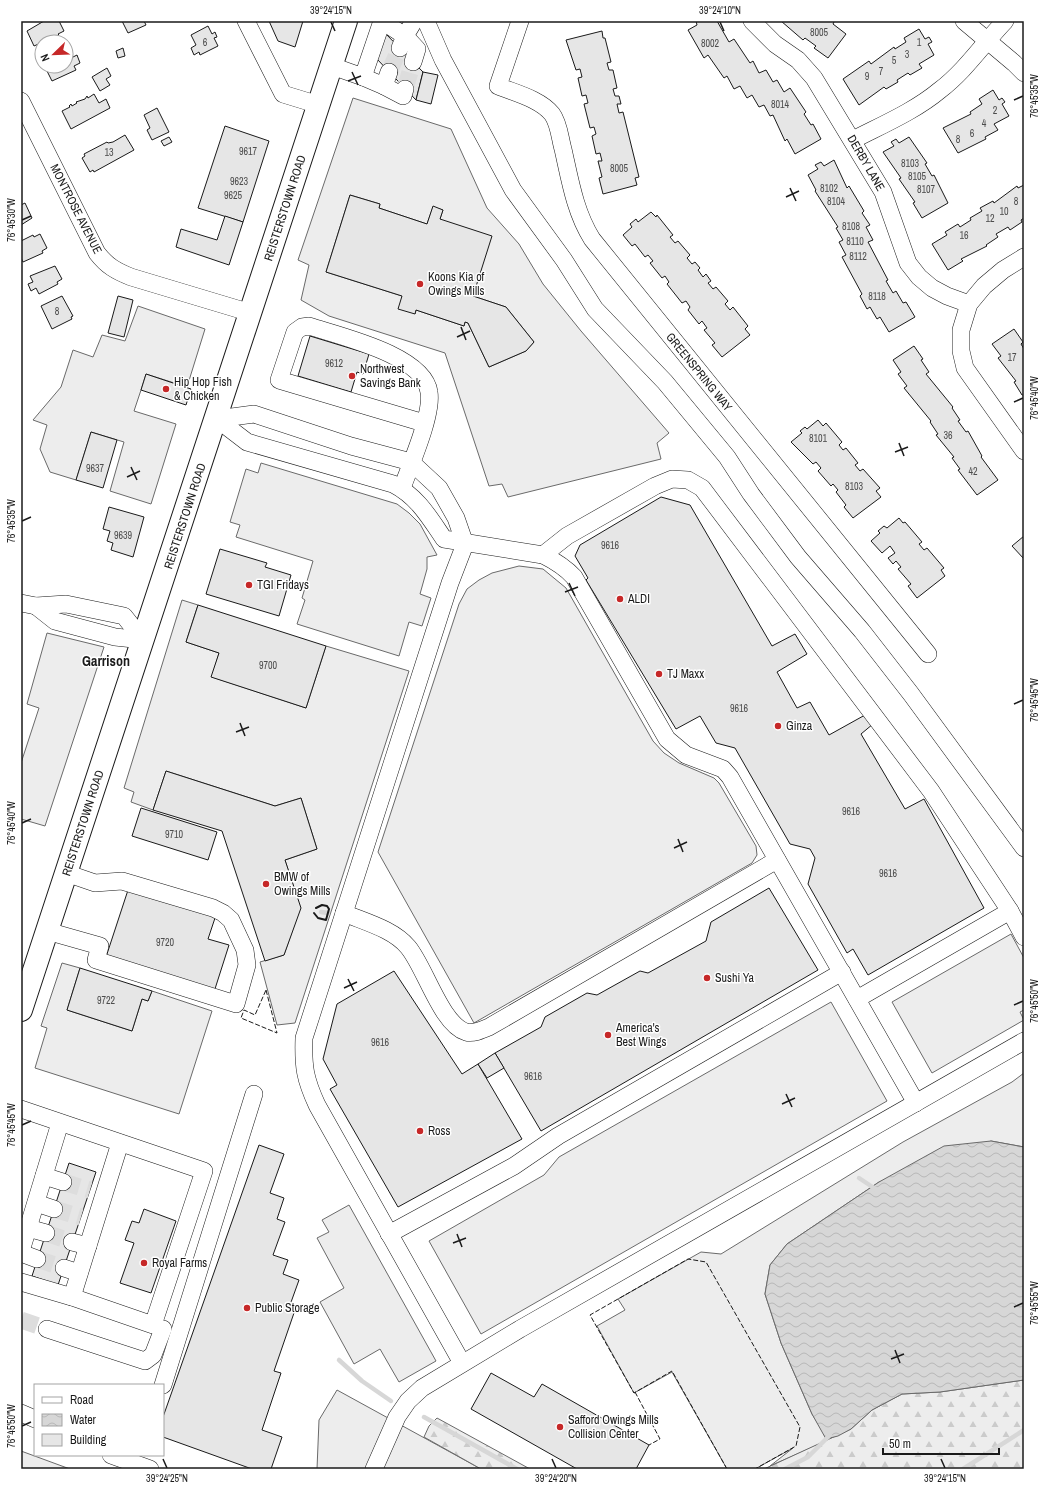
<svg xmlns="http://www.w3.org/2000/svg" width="1045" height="1490" viewBox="0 0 1045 1490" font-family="'Archivo Narrow',sans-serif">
<defs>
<pattern id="forest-firs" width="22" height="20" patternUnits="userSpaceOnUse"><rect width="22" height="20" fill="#ededed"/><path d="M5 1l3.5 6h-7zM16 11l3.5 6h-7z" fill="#cbcbcb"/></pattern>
<pattern id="water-waves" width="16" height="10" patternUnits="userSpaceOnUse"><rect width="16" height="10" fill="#d7d7d7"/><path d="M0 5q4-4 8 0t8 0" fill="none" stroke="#b8b8b8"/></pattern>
</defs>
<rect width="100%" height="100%" fill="#fff"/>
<g fill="#ededed" stroke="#6a6a6a" fill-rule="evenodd">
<path d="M353,98L451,129L487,208L519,244L543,284L581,331L669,433L657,443L661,459L508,497L502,484L489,486L445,353L329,316L301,300L309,265L298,260ZM350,195L380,204L379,208L427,224L433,207L443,210L440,219L473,296L506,307L534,342L526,351L489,367L468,323L465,322L464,326L416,310L415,314L402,296L326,272Z"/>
<polygon points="138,306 205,329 187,387 146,374 141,390 134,411 176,424 151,504 110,491 124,442 91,432 76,480 50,472 40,449 47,425 33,420 61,387 73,350 93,357 102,335 125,341"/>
<polygon points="261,463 397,504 409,513 420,524 437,555 427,557 427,569 420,594 431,598 422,626 409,622 399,656 297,624 305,600 302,598 313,561 236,537 240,525 230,522 246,469 258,473"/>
<polygon points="519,566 543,569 566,588 653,741 664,753 679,763 714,778 719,783 756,846 757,855 752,863 474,1023 378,852 459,604 467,589 479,580 492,573"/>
<polygon points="182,600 198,605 186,642 219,653 212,677 306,708 326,646 409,671 295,1023 277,1025 260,962 284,955 300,908 285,860 317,849 301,798 275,806 166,771 153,810 131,802 134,792 124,788"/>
<polygon points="47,633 104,647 45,826 21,819 21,763 39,708 27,704"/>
<polygon points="1011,934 1024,958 1024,1010 1020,1012 1024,1020 932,1073 892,1002"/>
<polygon points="62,963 80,968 67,1010 132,1031 142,999 148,1001 152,991 212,1011 179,1114 35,1068 47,1028 41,1026"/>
<polygon points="831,1002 887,1101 481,1334 429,1241 544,1175 559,1157"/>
<polygon points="1024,1073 1024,1147 991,1141 879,1182 787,1244 770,1265 765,1294 781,1343 812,1414 827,1438 838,1436 770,1466 793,1448 755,1469 727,1469 672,1372 634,1393 597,1326 625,1310 618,1299 701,1252 721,1254 903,1142 1012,1082"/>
<polygon points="349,1205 436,1361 399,1382 380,1349 354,1364 320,1302 344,1288 317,1238 329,1232 322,1220"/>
<polygon points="337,1390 481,1469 317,1469 319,1420"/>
<polygon points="21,1451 70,1469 21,1469"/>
</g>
<g fill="url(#forest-firs)" stroke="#6a6a6a">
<polygon points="1024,1380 1024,1469 764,1469 851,1429 872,1410 902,1394 940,1392"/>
<polygon points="437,1418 530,1469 481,1469 424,1437 429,1426"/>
</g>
<polygon fill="url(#water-waves)" stroke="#6a6a6a" points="991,1141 1024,1147 1024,1380 940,1392 902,1394 872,1410 851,1429 838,1436 826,1439 812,1414 781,1343 765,1294 770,1265 787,1244 879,1182 944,1146"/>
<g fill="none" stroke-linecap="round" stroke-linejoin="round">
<g stroke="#d7d7d7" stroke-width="4.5">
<polyline points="321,912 328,913"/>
<polyline points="859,1178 877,1190"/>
<polyline points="339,1360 362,1381 391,1401"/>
<polyline points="424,1417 517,1469"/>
<polyline points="785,1469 808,1457 830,1435"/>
<polyline points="963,1469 1024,1430"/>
</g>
</g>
<g fill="#e6e6e6" stroke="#1a1a1a">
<polygon points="44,21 59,21 64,31 58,34 59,35 34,46 27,31"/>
<polygon points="122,21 144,21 146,25 128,33"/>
<polygon points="269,21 303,21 295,47 278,41"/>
<polygon points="696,21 717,21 729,42 734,39 750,63 753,61 759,73 766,70 773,82 777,80 784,92 790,88 806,112 804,114 811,125 813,124 821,139 795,154 787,139 785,141 773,115 770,116 764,105 759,107 752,95 747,98 740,86 734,89 727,76 724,78 708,55 704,58 688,30 697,25"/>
<polygon points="781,21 832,21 834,22 833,24 846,34 828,58 814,48 816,46 805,38 803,40"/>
<polygon points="208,26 212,34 215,32 217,37 214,38 218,46 200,55 199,52 194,55 191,48 196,45 191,35"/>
<polygon points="919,29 925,39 929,37 932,42 928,44 934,55 919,64 922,68 910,75 908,73 897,80 898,82 886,89 884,87 859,105 843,79 869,61 871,64 894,47 895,49 906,42 904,38"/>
<polygon points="602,31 603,38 605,38 611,62 607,63 609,70 613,70 617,88 613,89 615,96 619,96 621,104 617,104 619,113 623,112 639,177 635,178 637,185 603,194 599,178 602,177 598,161 602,161 600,153 596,154 592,136 596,134 594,127 590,128 584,104 588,103 586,95 582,96 578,78 582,77 580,69 576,70 566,40"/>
<polygon points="385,33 423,72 416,100 376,58"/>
<polygon points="123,48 125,56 118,58 116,51"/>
<polygon points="68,53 71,58 77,55 80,63 74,66 76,70 52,81 45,67 66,66 66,54"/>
<polygon points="107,68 111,76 106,79 110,85 100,91 92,77"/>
<polygon points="423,72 438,75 431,104 416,100"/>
<polygon points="993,90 999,100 1002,98 1005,102 1002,104 1009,116 994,124 998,130 985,137 986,139 958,153 943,128 971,114 970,112 982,104 979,99"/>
<polygon points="94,94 99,103 106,99 110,108 71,129 62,111 70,107 69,106 71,104 72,106 77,103 76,102 85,99 87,96 88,98"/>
<polygon points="157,108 169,132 152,140 147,130 150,128 144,115"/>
<polygon points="225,126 269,141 243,222 198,208"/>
<polygon points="125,135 134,150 94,172 93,170 90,172 82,158 85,156 84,154 107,142 108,143 113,142"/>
<polygon points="169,137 172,142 164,146 161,141"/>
<polygon points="909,137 927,163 925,164 932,176 934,175 948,203 922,218 913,203 915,202 899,179 901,178 883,152 894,146 891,142 896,139 899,143"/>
<polygon points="834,160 847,188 849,186 864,211 862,213 870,225 866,227 873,240 868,242 888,280 886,281 893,293 896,291 903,303 906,302 915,317 889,332 880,317 877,319 870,307 867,309 860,296 862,294 842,257 846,255 839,242 843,240 836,228 838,227 815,191 816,190 808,175 818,169 815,165 821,162 824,166"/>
<polygon points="1024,185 1024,218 1021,220 1022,222 1010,230 1008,227 996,234 998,237 986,245 987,246 961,259 963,261 948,270 932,244 947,235 945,232 958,224 960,227 971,220 970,218 982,211 980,208 993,201 994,203 1017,186 1018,188"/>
<polygon points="350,195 380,204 379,208 427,224 433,206 443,210 440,219 492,236 473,296 506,307 534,342 526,351 489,367 468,323 465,322 464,326 416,310 415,314 398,309 402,296 326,272"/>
<polygon points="25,203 32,218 21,225 21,205"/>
<polygon points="651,212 656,217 657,215 673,235 670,237 675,243 678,241 690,255 687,258 692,264 695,262 700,268 698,270 703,277 706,274 711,281 708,283 713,289 716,287 728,301 725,304 730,310 733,307 748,326 745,329 750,335 722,357 712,345 715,343 704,330 707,328 702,321 699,324 688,310 690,307 686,301 682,303 667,284 669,282 665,276 662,278 650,263 653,261 648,255 645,257 635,244 632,246 623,235 632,227 630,224 636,219 638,222"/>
<polygon points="225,216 243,222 229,265 176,247 181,229 217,240"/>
<polygon points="40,234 47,248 42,251 43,253 23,262 21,258 21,241 33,235 34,237"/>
<polygon points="55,266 62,279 57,282 58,284 39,294 36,288 31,291 28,284 33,282 30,276"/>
<polygon points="62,296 73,316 71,317 72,319 52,329 41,306"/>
<polygon points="118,296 133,300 124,337 108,333"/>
<polygon points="1014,329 1023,342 1021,344 1024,349 1024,395 1022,395 1014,382 1016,381 998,358 1001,356 992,344"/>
<polygon points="310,336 369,354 363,374 357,372 351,392 298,376"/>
<polygon points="914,346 923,359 921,360 929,372 926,374 953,407 952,408 960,420 958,421 966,432 968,431 982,456 981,457 998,480 977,495 958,470 960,469 952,458 954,457 936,435 938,434 930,422 931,421 904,388 907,386 898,374 901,372 893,360"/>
<polygon points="146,374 191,389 186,405 141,390"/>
<polygon points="818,420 823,426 826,423 842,442 839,445 843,450 846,448 858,463 855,465 860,471 863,469 880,488 876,491 881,497 853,518 844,507 846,505 836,492 838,490 833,484 831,486 818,471 821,468 816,462 813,464 791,442 802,433 800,431 805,427 807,429"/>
<polygon points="91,432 117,440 103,488 76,480"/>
<polygon points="661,497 690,505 772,646 795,634 807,654 777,672 797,708 810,702 829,735 865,715 873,724 861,734 905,809 924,799 984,908 868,975 853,949 847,953 808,884 815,858 810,849 790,844 735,748 716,743 700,716 676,729 586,580 588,578 575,556 580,545"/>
<polygon points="109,507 144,517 133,557 111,550 113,543 107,541 110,531 103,529"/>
<polygon points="899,518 903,523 905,522 922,542 919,544 924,550 927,548 944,568 941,570 945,576 917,598 908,586 911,584 898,569 901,567 896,561 893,564 888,558 895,553 890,546 882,553 871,541 880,533 878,531 884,526 887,528"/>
<polygon points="1024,536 1024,559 1012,546"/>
<polygon points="220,549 267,563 265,567 291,575 279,616 206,594"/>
<polygon points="198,605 326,646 306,708 211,677 219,653 186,642"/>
<polygon points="166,771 275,806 301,798 317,849 285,860 301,908 284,955 265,961 222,831 153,810"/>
<polygon points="141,808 217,832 208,860 132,836"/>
<polygon points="129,887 216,915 208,939 229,945 214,992 106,957"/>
<polygon points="769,888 818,970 541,1131 495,1053 541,1027 545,1017 587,993 597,995 640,971 648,973 706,941 711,922"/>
<polygon points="80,968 152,991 148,1001 142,999 132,1031 67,1010"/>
<polygon points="394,971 462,1074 478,1064 522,1139 398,1207 330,1089 337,1085 323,1059 337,1004"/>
<polygon points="495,1053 504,1068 487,1078 478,1064"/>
<polygon points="259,1145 284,1154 270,1193 284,1198 277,1219 285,1222 273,1255 288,1260 283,1274 299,1280 290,1305 295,1310 274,1371 281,1373 262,1430 282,1437 271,1469 252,1469 163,1437 163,1417"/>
<polygon points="69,1163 96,1172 58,1285 32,1276"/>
<polygon points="144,1209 176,1221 151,1293 120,1283 134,1243 125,1240 132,1221 139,1223"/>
<polygon points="491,1373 534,1397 542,1384 649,1445 636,1469 577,1469 471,1409"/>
</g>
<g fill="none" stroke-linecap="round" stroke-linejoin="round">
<g stroke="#ddd" stroke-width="17" stroke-dasharray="17 8" stroke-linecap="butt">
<polyline points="389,72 400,48"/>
<polyline points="405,89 413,62"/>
<polyline points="63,1182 90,1190"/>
<polyline points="54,1209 81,1217"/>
<polyline points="46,1233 72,1242"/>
<polyline points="37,1259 64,1268"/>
<polyline points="21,1320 47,1329"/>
</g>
<defs>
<g id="minor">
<polyline points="246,21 283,94 319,105"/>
<polyline points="382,21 405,36 400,48"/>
<polyline points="426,21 443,60 513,190 564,260 595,309 665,382 727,457 751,494 798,557 862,631 911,694 1024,848"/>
<path d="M520,21L498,86C515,93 540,99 552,114C559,123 560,139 563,149C570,180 575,212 592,239L928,654"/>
<polyline points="752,21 775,44 798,60 814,78 883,192 908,263 919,277 932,288 947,296 969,304"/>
<polyline points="964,21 1014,63 1024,73"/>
<polyline points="413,62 417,49 405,36 414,21"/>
<polyline points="332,66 363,77 382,21"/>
<polyline points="363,77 384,86 389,72"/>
<polyline points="384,86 403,96 405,89"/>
<path d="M21,101L97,253C107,266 116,271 131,277L251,313"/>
<path d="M853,140C882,125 915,111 940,90C965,71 983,44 1005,21"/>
<polyline points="1024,257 1003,270 984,286 969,304 961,330 961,351 965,368 1024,451"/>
<path d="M217,419L254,414L351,446L411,462L439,488L456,518L465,544L450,583L304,1038C303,1067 305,1079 317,1105L462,1363"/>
<path d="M217,419L247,442L393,484C418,497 429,517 444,539L543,555C555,561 565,567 574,577L667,739L686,755L723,769L730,777L916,1103"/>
<path d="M402,488C410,466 433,414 429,392C424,355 339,336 309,326L302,327L295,332L279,380L424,423"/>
<polyline points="543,555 567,536 655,486 672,479 688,480 702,488 931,791 1010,911 1024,937"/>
<polyline points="21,603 36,606 66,604 124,616 143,640"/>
<polyline points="36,606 55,621 115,637 143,640"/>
<path d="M344,913C365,922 393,929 408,947C425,967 441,1024 466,1032C473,1034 482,1030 489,1027L777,860"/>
<polyline points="47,931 100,946 96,960 236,1004 247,965 245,950 231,920 223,913 213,908 122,881 95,883 66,873"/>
<polyline points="857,999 1010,911"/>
<polyline points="21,1109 204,1171 153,1325 72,1297 21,1282"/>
<polyline points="44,1176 63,1182"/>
<polyline points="36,1203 54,1209"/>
<polyline points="28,1228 46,1233"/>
<polyline points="389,1234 514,1166 558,1136 842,972"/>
<polyline points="72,1242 88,1246"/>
<polyline points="21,1251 60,1123"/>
<polyline points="21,1253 37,1259"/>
<polyline points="64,1268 79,1273"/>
<polyline points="72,1297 120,1143"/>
<polyline points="47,1329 145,1361 153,1355 163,1329"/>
<polyline points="163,1385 254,1094"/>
<polyline points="21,1413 35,1419"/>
<polyline points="111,1455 150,1469"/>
<polyline points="374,1469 397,1417 408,1401 422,1388 520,1329 1024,1041"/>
</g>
<polyline id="major" points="21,1010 346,21"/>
</defs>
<use href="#minor" stroke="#1a1a1a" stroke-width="18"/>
<use href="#major" stroke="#1a1a1a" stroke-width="24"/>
<use href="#minor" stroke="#fff" stroke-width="17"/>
<use href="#major" stroke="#fff" stroke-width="22"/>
<g stroke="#1a1a1a" stroke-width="1" stroke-dasharray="5 2" stroke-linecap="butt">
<polygon points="266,990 277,1033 241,1018 244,1010 255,1015"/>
<polyline points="635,1392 660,1439 649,1445"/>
<polyline points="727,1469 672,1371 634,1393 590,1315 688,1259 706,1262 800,1427 796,1446 755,1469"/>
</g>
<polyline stroke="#1a1a1a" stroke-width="2" points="314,913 318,918 326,920 329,909 327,906 322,905 316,908"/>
</g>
<path fill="none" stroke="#1a1a1a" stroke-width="1.5" d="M331,22L335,31M720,22L724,31M352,72L358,85M348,81L361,76M1014,100L1023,96M790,188L796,201M786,197L799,191M22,220L31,216M461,327L466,340M457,337L470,331M1014,402L1023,398M899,443L904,456M895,452L908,447M131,467L137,480M127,477L140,471M22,521L31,517M569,583L575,596M565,592L578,587M1014,704L1023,700M240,723L245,736M236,732L249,727M22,823L31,819M678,839L683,852M674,848L687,842M348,979L354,991M344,988L357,982M1014,1005L1023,1001M786,1094L792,1107M782,1104L795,1098M22,1125L31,1121M457,1234L462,1247M453,1243L466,1238M1014,1307L1023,1303M895,1350L900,1363M891,1359L904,1354M22,1426L31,1422M163,1459L167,1468M552,1459L556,1468M941,1459L945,1468"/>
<g fill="#c62828" stroke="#fff" stroke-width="1.5">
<circle cx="420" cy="284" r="4"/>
<circle cx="352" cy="376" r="4"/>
<circle cx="166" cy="389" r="4"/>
<circle cx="249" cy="585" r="4"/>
<circle cx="620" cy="599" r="4"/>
<circle cx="659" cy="674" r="4"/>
<circle cx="778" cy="726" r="4"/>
<circle cx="266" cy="884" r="4"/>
<circle cx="707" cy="978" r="4"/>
<circle cx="608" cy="1035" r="4"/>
<circle cx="420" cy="1131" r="4"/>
<circle cx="144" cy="1263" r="4"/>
<circle cx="247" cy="1308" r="4"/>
<circle cx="560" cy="1427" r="4"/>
</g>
<g text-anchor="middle" stroke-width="3" stroke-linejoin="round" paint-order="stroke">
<g font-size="10" fill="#4d4d4d">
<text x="819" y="36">8005</text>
<text x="205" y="46">6</text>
<text x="919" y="46">1</text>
<text x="710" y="47">8002</text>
<text x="907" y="58">3</text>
<text x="894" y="64">5</text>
<text x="881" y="75">7</text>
<text x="867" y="80">9</text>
<text x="780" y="108">8014</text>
<text x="995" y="114">2</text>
<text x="984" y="127">4</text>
<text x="972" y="137">6</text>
<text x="958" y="143">8</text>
<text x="248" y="155">9617</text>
<text x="109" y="156">13</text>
<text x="910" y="167">8103</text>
<text x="619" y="172">8005</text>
<text x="917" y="180">8105</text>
<text x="239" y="185">9623</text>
<text x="829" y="192">8102</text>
<text x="926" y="193">8107</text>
<text x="233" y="199">9625</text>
<text x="836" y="205">8104</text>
<text x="1016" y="205">8</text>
<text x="1004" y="215">10</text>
<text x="990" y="222">12</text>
<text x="851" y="230">8108</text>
<text x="964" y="239">16</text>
<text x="855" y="245">8110</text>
<text x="858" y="260">8112</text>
<text x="877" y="300">8118</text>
<text x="57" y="315">8</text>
<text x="1012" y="361">17</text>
<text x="334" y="367">9612</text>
<text x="948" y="439">36</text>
<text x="818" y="442">8101</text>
<text x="95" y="472">9637</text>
<text x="973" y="475">42</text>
<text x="854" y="490">8103</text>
<text x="123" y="539">9639</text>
<text x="610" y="549">9616</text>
<text x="268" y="669">9700</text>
<text x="739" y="712">9616</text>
<text x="851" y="815">9616</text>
<text x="174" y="838">9710</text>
<text x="888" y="877">9616</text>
<text x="165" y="946">9720</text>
<text x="106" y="1004">9722</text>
<text x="380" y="1046">9616</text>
<text x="533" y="1080">9616</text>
</g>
<g font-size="12" fill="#1a1a1a" stroke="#fff">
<text transform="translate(866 163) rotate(60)" y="4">DERBY LANE</text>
<text transform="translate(285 208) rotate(-72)" y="4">REISTERSTOWN ROAD</text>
<text transform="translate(76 209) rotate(63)" y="4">MONTROSE AVENUE</text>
<text transform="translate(699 372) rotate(51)" y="4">GREENSPRING WAY</text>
<text transform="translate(185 516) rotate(-72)" y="4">REISTERSTOWN ROAD</text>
<text transform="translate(83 823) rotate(-72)" y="4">REISTERSTOWN ROAD</text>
</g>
<g font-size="12" fill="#1a1a1a" stroke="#fff" text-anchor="start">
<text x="428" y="281">Koons Kia of<tspan x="428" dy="14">Owings Mills</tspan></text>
<text x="360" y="373">Northwest<tspan x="360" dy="14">Savings Bank</tspan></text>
<text x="174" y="386">Hip Hop Fish<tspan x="174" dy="14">&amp; Chicken</tspan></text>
<text x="257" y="589">TGI Fridays</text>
<text x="628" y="603">ALDI</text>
<text x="667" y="678">TJ Maxx</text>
<text x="786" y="730">Ginza</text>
<text x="274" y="881">BMW of<tspan x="274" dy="14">Owings Mills</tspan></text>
<text x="715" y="982">Sushi Ya</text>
<text x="616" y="1032">America's<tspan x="616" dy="14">Best Wings</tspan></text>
<text x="428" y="1135">Ross</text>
<text x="152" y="1267">Royal Farms</text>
<text x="255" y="1312">Public Storage</text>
<text x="568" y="1424">Safford Owings Mills<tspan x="568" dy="14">Collision Center</tspan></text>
</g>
<g font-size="14" font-weight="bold" fill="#1a1a1a" stroke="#fff">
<text x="106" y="666">Garrison</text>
</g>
</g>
<rect width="1045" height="1490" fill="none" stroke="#ffffff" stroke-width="44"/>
<rect x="34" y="1384" width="130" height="72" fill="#ffffff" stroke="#a3a3a3"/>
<rect x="42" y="1397" width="20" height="6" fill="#ffffff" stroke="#a3a3a3"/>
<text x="70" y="1404" font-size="12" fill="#1a1a1a">Road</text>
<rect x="42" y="1414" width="20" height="12" fill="url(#water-waves)" stroke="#a3a3a3"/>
<text x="70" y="1424" font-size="12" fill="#1a1a1a">Water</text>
<rect x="42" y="1434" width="20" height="12" fill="#e6e6e6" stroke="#a3a3a3"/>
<text x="70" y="1444" font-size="12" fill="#1a1a1a">Building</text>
<g transform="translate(54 54) rotate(247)"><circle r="19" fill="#ffffff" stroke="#a3a3a3"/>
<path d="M0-3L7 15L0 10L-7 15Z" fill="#c62828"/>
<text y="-6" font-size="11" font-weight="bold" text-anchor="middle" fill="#1a1a1a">N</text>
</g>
<path d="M883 1448v6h116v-6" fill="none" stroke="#1a1a1a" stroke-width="2"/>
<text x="889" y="1448" font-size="12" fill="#1a1a1a" stroke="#ffffff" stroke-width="3" paint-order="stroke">50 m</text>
<rect x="22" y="22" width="1001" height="1446" fill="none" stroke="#1a1a1a" stroke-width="1.5"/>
<g font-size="10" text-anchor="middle" fill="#1a1a1a">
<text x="331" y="14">39°24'15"N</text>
<text x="720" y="14">39°24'10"N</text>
<text transform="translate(1034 96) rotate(-90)" y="4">76°45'35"W</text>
<text transform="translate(11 220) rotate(-90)" y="4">76°45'30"W</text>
<text transform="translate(1034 398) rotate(-90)" y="4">76°45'40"W</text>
<text transform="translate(11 521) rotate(-90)" y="4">76°45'35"W</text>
<text transform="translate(1034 700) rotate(-90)" y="4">76°45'45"W</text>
<text transform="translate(11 823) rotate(-90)" y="4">76°45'40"W</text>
<text transform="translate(1034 1001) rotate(-90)" y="4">76°45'50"W</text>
<text transform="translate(11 1125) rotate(-90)" y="4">76°45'45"W</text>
<text transform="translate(1034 1303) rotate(-90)" y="4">76°45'55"W</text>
<text transform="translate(11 1426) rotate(-90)" y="4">76°45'50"W</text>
<text x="167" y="1482">39°24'25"N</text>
<text x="556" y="1482">39°24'20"N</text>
<text x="945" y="1482">39°24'15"N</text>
</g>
</svg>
